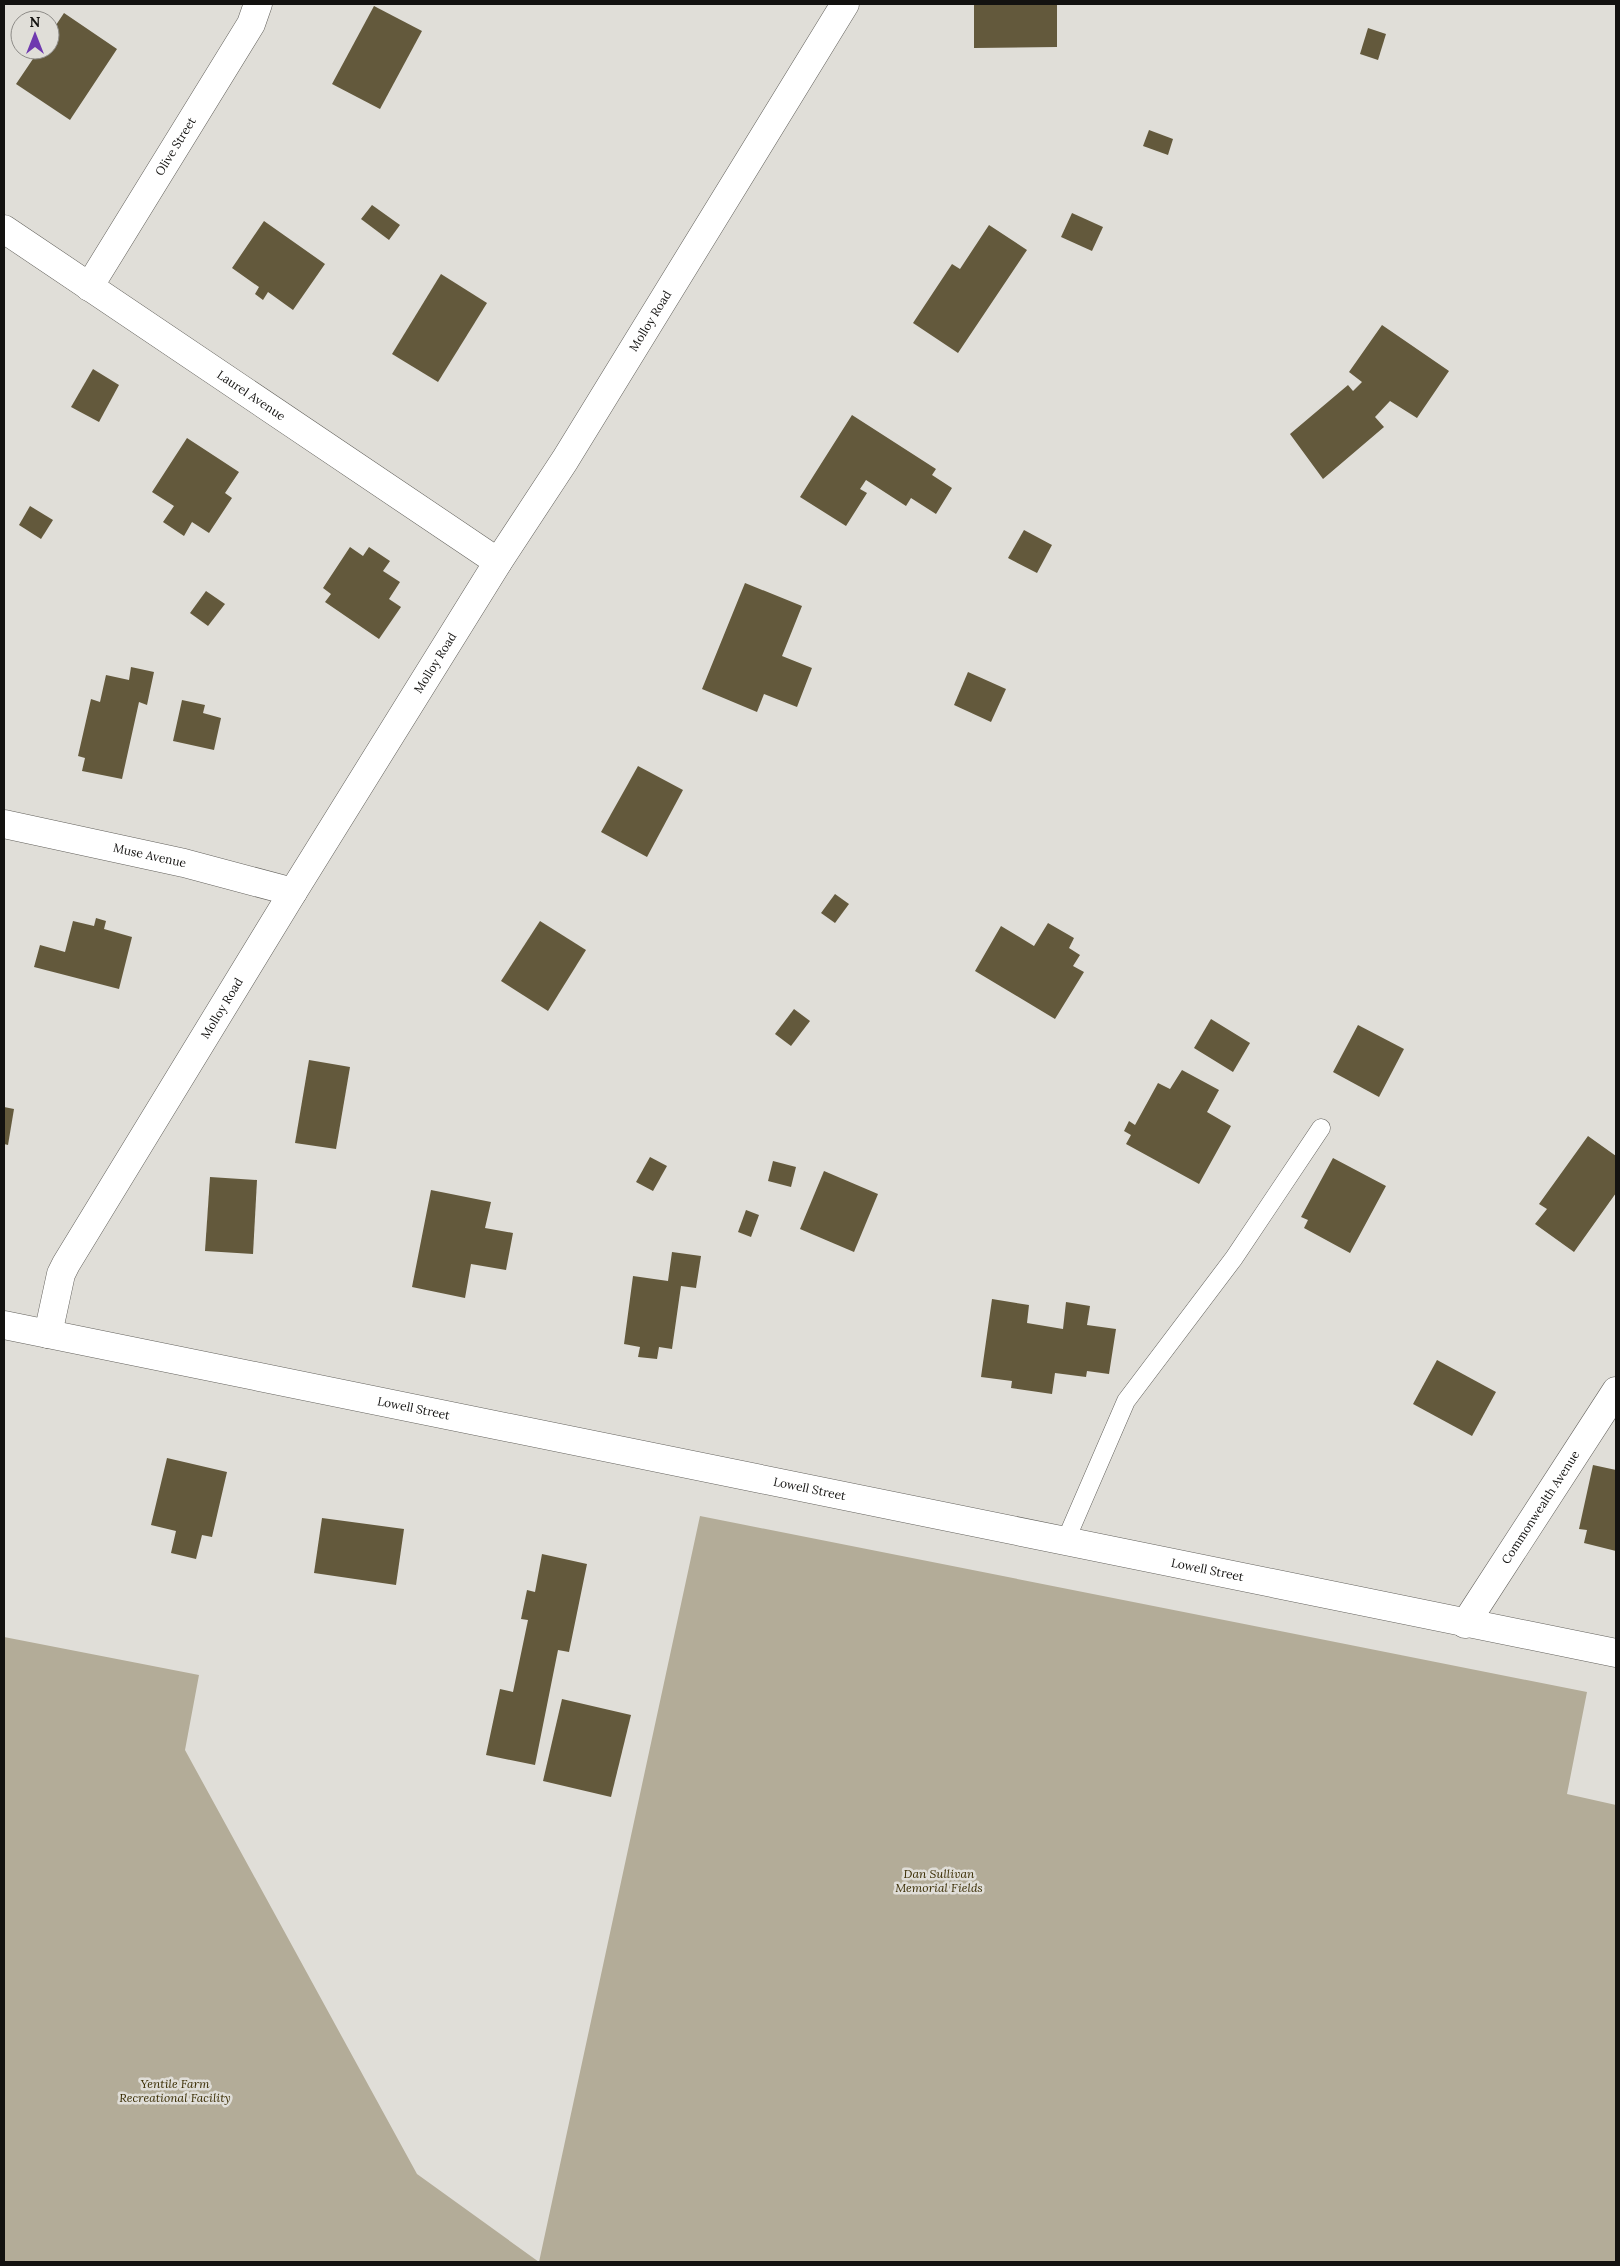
<svg xmlns="http://www.w3.org/2000/svg" width="1620" height="2266" viewBox="0 0 1620 2266" font-family="Lora,serif">
<rect width="100%" height="100%" fill="#e0ded8"/>
<polygon fill="#b3ac98" points="700,1516 1587,1692 1567,1794 1616,1805 1616,2262 4,2262 4,1637 199,1675 185,1750 417,2174 539,2262"/>
<g fill="#63593c">
<polygon points="974,4 1057,4 1057,47 974,48"/>
<polygon points="374,6 422,31 380,109 332,84"/>
<polygon points="64,13 117,49 70,120 16,84 39,50 50,50 50,34"/>
<polygon points="1368,28 1386,34 1378,60 1360,54"/>
<polygon points="1149,130 1173,139 1168,155 1143,146"/>
<polygon points="372,205 400,225 389,240 361,219"/>
<polygon points="1072,213 1103,227 1092,251 1061,237"/>
<polygon points="264,221 325,264 293,310 268,292 263,300 255,294 259,287 232,268"/>
<polygon points="989,225 1027,250 958,353 913,323 952,264 960,269"/>
<polygon points="441,274 487,303 438,382 392,354"/>
<polygon points="1382,325 1449,371 1417,418 1390,401 1375,417 1384,427 1323,479 1290,434 1348,385 1353,391 1362,382 1349,372"/>
<polygon points="93,369 119,385 99,422 71,407"/>
<polygon points="852,415 936,469 932,475 952,488 936,514 911,498 906,506 866,480 860,489 867,493 846,526 800,497"/>
<polygon points="187,438 239,472 225,493 232,498 209,533 192,522 184,536 163,522 174,506 152,492"/>
<polygon points="30,506 53,520 41,539 19,525"/>
<polygon points="1024,530 1052,545 1037,573 1008,558"/>
<polygon points="350,547 363,556 369,547 390,561 383,571 400,582 389,599 401,607 379,639 325,602 331,594 323,588"/>
<polygon points="745,583 802,606 782,656 812,668 797,707 764,694 757,712 702,689"/>
<polygon points="206,591 225,604 208,626 190,613"/>
<polygon points="131,667 154,672 147,705 139,702 122,779 82,771 85,758 78,756 91,699 100,702 106,675 129,680"/>
<polygon points="968,672 1006,689 991,722 954,705"/>
<polygon points="182,700 205,705 203,713 221,718 214,750 173,741"/>
<polygon points="638,766 683,790 647,857 601,832"/>
<polygon points="835,894 849,904 835,923 821,913"/>
<polygon points="96,918 106,921 104,929 132,937 119,989 34,967 40,945 65,952 73,921 94,926"/>
<polygon points="540,921 586,950 548,1011 501,981"/>
<polygon points="1048,923 1074,938 1069,948 1080,955 1073,966 1084,972 1055,1019 975,971 1001,926 1034,946"/>
<polygon points="794,1009 810,1021 791,1046 775,1034"/>
<polygon points="1211,1019 1250,1043 1233,1072 1194,1048"/>
<polygon points="1358,1025 1404,1049 1379,1097 1333,1072"/>
<polygon points="309,1060 350,1067 336,1149 295,1143"/>
<polygon points="1182,1070 1219,1090 1207,1112 1231,1126 1199,1184 1126,1144 1131,1135 1124,1131 1129,1121 1135,1125 1158,1083 1170,1089"/>
<polygon points="4,1107 14,1109 8,1145 4,1144"/>
<polygon points="1588,1136 1616,1156 1616,1193 1574,1252 1535,1224 1547,1209 1539,1204"/>
<polygon points="650,1157 667,1166 653,1191 636,1182"/>
<polygon points="1333,1158 1386,1186 1350,1253 1304,1228 1308,1220 1301,1217"/>
<polygon points="773,1161 796,1167 791,1187 768,1181"/>
<polygon points="824,1171 878,1194 854,1252 800,1229"/>
<polygon points="210,1177 257,1180 253,1254 205,1251"/>
<polygon points="431,1190 491,1202 485,1228 513,1233 506,1270 471,1264 465,1298 412,1287"/>
<polygon points="746,1210 759,1215 751,1237 738,1232"/>
<polygon points="672,1252 701,1256 696,1288 681,1286 672,1349 659,1347 657,1359 638,1357 640,1347 624,1344 633,1276 668,1281"/>
<polygon points="992,1299 1029,1305 1027,1323 1063,1329 1066,1302 1090,1306 1087,1325 1116,1329 1109,1374 1087,1371 1086,1377 1055,1373 1052,1394 1011,1388 1012,1381 981,1377"/>
<polygon points="1437,1360 1496,1392 1472,1436 1413,1404"/>
<polygon points="167,1458 227,1472 212,1537 202,1535 196,1559 171,1553 176,1531 151,1525"/>
<polygon points="1593,1465 1616,1470 1616,1551 1584,1543 1587,1530 1579,1529"/>
<polygon points="322,1518 404,1529 396,1585 314,1573"/>
<polygon points="542,1554 587,1564 569,1652 558,1650 535,1765 486,1755 500,1689 513,1692 528,1620 521,1619 527,1590 535,1592"/>
<polygon points="562,1699 631,1715 611,1797 543,1781"/>
</g>
<g fill="none" stroke-linecap="round" stroke-linejoin="round">
<defs>
<polyline id="service" points="1065,1542 1126,1401 1234,1258 1321,1128"/>
<g id="minor">
<path id="s1" d="M4,229L498,562"/>
<path id="s2" d="M89,287L251,24L258,4"/>
<path id="s3" d="M4,824L184,863L293,892"/>
<path id="s4" d="M48,1334L61,1274L66,1264L293,892L498,562L565,460L845,4"/>
<path id="s5" d="M1465,1624L1616,1391"/>
</g>
<g id="secondary">
<path id="s6" d="M4,1325L1616,1653"/>
</g>
</defs>
<use href="#service" stroke="#63615c" stroke-width="19"/>
<use href="#minor" stroke="#63615c" stroke-width="29"/>
<use href="#secondary" stroke="#63615c" stroke-width="29"/>
<use href="#service" stroke="#fff" stroke-width="18"/>
<use href="#minor" stroke="#fff" stroke-width="28"/>
<use href="#secondary" stroke="#fff" stroke-width="28"/>
</g>
<g text-anchor="middle" stroke-width="5" stroke-linejoin="round" paint-order="stroke">
<g font-size="12" fill="#131210" stroke="#e0ded8">
<text dy="4" stroke="none"><textPath href="#s2" startOffset="165">Olive Street</textPath></text>
<text dy="4" stroke="none"><textPath href="#s4" startOffset="1182">Molloy Road</textPath></text>
<text dy="4" stroke="none"><textPath href="#s1" startOffset="298">Laurel Avenue</textPath></text>
<text dy="4" stroke="none"><textPath href="#s4" startOffset="778">Molloy Road</textPath></text>
<text dy="4" stroke="none"><textPath href="#s3" startOffset="149">Muse Avenue</textPath></text>
<text dy="4" stroke="none"><textPath href="#s4" startOffset="372">Molloy Road</textPath></text>
<text dy="4" stroke="none"><textPath href="#s6" startOffset="418">Lowell Street</textPath></text>
<text dy="4" stroke="none"><textPath href="#s6" startOffset="822">Lowell Street</textPath></text>
<text dy="4" stroke="none"><textPath href="#s5" startOffset="139">Commonwealth Avenue</textPath></text>
<text dy="4" stroke="none"><textPath href="#s6" startOffset="1228">Lowell Street</textPath></text>
</g>
<g font-size="12" font-style="italic" fill="#382b00" stroke="#e0ded8">
<text x="939" y="1878">Dan Sullivan<tspan x="939" dy="14">Memorial Fields</tspan></text>
<text x="175" y="2088">Yentile Farm<tspan x="175" dy="14">Recreational Facility</tspan></text>
</g>
</g>
<rect width="1620" height="2266" fill="none" stroke="#131210" stroke-width="10"/>
<g transform="translate(35 35)"><circle r="24" fill="#e0ded8" stroke="#8e8c88"/>
<path d="M0-4L9 19L0 12L-9 19Z" fill="#6f39af"/>
<text y="-8" font-size="14" font-weight="bold" text-anchor="middle" fill="#131210">N</text>
</g>
</svg>
